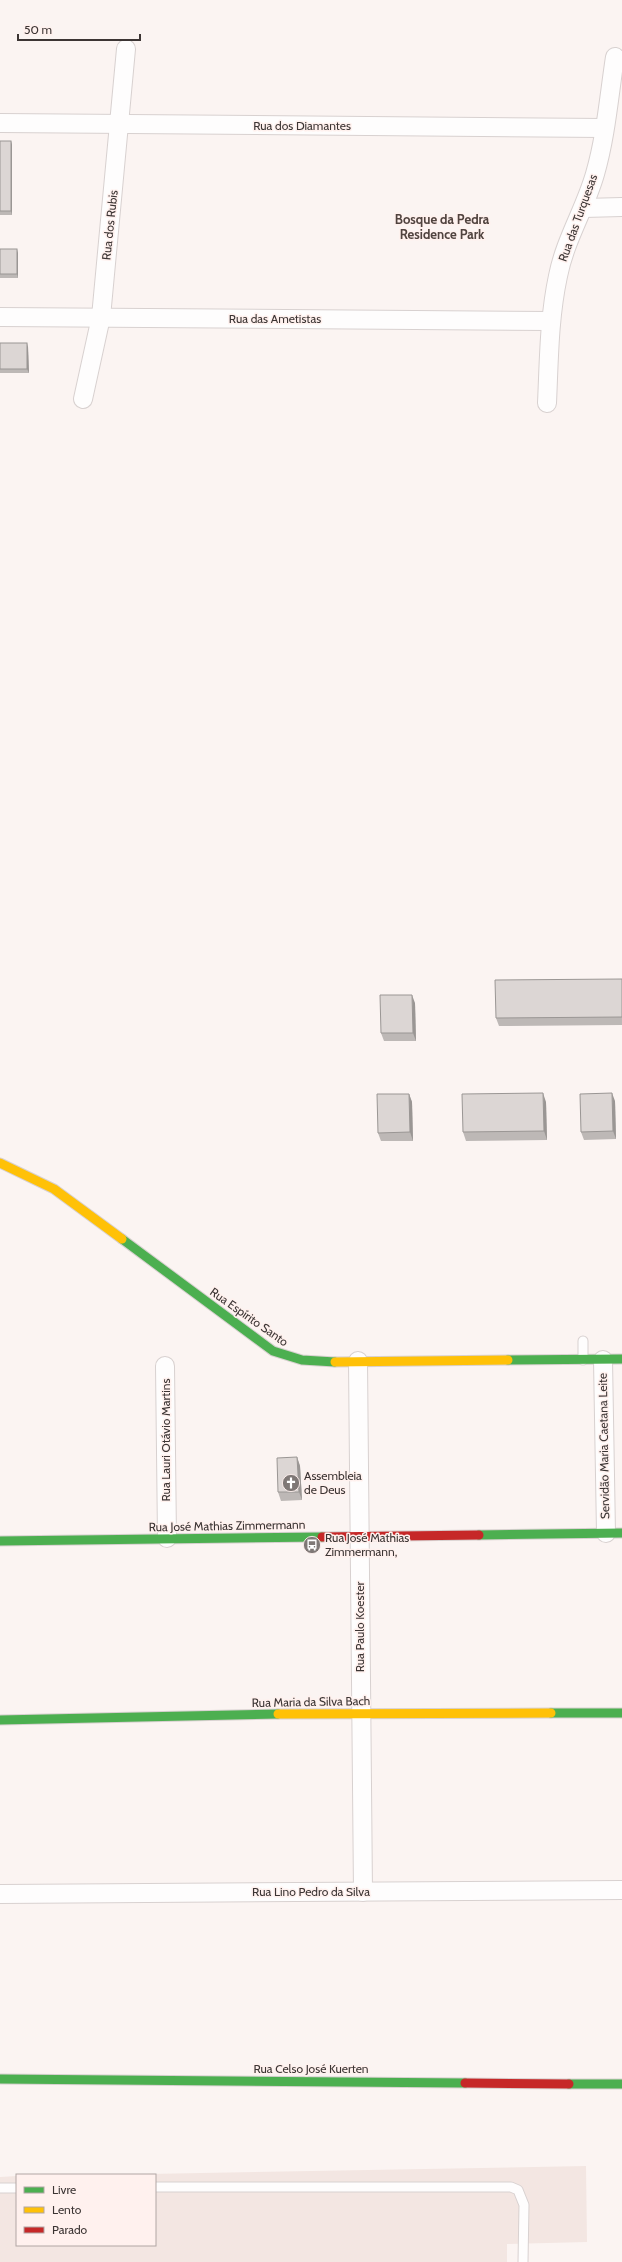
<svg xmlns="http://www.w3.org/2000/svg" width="622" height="2262" viewBox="0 0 622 2262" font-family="Cabin,sans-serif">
<rect width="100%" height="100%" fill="#fbf4f2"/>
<polygon fill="#f3e6e2" points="586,2166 587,2242 507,2244 507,2262 0,2262 0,2177 17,2176 17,2245 155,2245 155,2175 92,2175"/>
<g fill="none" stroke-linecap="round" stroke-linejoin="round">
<defs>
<g id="lane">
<polyline points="583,1341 583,1360"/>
<polyline points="155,2187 511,2187 518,2190 524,2205 523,2262"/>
<polyline points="0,2188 17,2188"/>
</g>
<g id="street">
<polyline points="0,123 604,128"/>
<polyline points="584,208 622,207"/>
<polyline points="0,317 550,321"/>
<polyline points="83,399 101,317 126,49"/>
<path d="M547,403C549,360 549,318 558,276C565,240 585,209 595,174C606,136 609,96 615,57"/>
<polyline points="603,1360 606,1533"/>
<polyline points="358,1361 363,1892"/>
<polyline points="165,1366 167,1538"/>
<polyline points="0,1894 622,1890"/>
</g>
<g id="fast">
<polyline points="122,1239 273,1351 302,1360 335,1362"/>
<polyline points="508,1360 622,1359"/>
<polyline points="479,1535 622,1533"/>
<polyline points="0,1541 322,1537"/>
<polyline points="551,1713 622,1713"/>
<polyline points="0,1720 278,1714"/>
<polyline points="0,2079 465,2083"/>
<polyline points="569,2084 622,2084"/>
</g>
<g id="slow">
<polyline points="0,1163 54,1189 122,1239"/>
<polyline points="335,1362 508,1360"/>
<polyline points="278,1714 551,1713"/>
</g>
<g id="jam">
<polyline points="322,1537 479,1535"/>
<polyline points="465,2083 569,2084"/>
</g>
</defs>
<use href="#lane" stroke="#d8d1d0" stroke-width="11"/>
<use href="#street" stroke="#d8d1d0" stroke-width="20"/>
<use href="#fast" stroke="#d8d1d0" stroke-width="11"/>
<use href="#slow" stroke="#d8d1d0" stroke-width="11"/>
<use href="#jam" stroke="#d8d1d0" stroke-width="11"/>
<use href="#lane" stroke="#fefdfd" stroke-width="9"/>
<use href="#street" stroke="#fefdfd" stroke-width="18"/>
<use href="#fast" stroke="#4caf50" stroke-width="9"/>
<use href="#slow" stroke="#ffc107" stroke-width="9"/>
<use href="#jam" stroke="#c62828" stroke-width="9"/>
</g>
<g fill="#bdb8b6">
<polygon points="0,141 11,141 12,145 12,215 0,215"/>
<polygon points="0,249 18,253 18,278 0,278"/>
<polygon points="0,343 28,347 29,373 0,373"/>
<polygon points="622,979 622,1025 499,1026 496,1018"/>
<polygon points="415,1003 416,1041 384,1041 381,1033"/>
<polygon points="409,1094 412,1102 413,1141 381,1141 378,1133"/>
<polygon points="615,1101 616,1139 584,1140 581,1132"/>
<polygon points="546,1102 547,1140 466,1141 463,1132"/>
<polygon points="297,1457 300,1466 302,1500 281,1501 278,1492"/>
</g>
<g fill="#9a9694">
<polygon points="11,141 12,145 12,215 11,211"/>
<polygon points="17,249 18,253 18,278 17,274"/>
<polygon points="27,343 28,347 29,373 27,369"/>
<polygon points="412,995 415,1003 416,1041 413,1033"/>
<polygon points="543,1093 546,1102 547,1140 544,1131"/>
<polygon points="612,1093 615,1101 616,1139 613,1131"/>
<polygon points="409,1094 412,1102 413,1141 410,1132"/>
<polygon points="297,1457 300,1466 302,1500 299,1492"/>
</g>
<g fill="#dcd6d4" stroke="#9a9694">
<rect x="0" y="141" width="11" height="70"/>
<rect x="0" y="249" width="17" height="25"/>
<rect x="0" y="343" width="27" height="26"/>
<polygon points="622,979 622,1017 496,1018 495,980"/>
<polygon points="380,995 412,995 413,1033 381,1033"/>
<polygon points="543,1093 544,1131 463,1132 462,1094"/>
<polygon points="612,1093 613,1131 581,1132 580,1094"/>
<polygon points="377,1094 409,1094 410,1132 378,1133"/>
<polygon points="297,1457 299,1492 278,1492 277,1458"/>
</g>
<defs>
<symbol id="church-disc" viewBox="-11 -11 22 22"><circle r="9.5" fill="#7f7876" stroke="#fff1ee"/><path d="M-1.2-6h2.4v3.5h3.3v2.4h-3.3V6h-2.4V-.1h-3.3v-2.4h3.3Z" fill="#fff"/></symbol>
<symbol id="bus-disc" viewBox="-11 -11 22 22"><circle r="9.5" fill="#7f7876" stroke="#fff1ee"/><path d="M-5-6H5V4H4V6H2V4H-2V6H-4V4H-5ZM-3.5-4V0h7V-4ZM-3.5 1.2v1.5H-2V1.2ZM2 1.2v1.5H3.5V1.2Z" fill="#fff"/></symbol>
</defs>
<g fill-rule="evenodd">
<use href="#church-disc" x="281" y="1473" width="20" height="20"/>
<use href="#bus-disc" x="302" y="1535" width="20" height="20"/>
</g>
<g text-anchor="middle" stroke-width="3" stroke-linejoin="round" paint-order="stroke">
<g font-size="12" fill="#3c3534" stroke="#fff1ee">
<text x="302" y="130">Rua dos Diamantes</text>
<text transform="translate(578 218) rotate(-70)" y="4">Rua das Turquesas</text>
<text transform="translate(110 225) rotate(-84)" y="4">Rua dos Rubis</text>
<text x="275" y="323">Rua das Ametistas</text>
<text transform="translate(249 1317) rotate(35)" y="4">Rua Espírito Santo</text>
<text transform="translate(166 1440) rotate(-90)" y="4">Rua Lauri Otávio Martins</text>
<text transform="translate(604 1446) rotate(-91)" y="4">Servidão Maria Caetana Leite</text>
<text transform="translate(227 1526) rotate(-1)" y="4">Rua José Mathias Zimmermann</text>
<text transform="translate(360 1627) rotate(-90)" y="4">Rua Paulo Koester</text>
<text transform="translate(311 1702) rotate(-1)" y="4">Rua Maria da Silva Bach</text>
<text x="311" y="1896">Rua Lino Pedro da Silva</text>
<text x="311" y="2073">Rua Celso José Kuerten</text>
</g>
<g font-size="12" fill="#3c3534" stroke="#fff1ee" text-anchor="start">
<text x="304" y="1480">Assembleia<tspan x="304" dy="14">de Deus</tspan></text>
<text x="325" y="1542">Rua José Mathias<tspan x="325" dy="14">Zimmermann,</tspan></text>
</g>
<g font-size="13" font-weight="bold" fill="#50433f" stroke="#fff1ee">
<text x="442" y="224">Bosque da Pedra<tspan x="442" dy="15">Residence Park</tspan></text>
</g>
</g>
<rect x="16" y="2174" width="140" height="72" fill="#fff1ee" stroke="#b1a6a4"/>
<rect x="24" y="2187" width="20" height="6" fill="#4caf50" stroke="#b1a6a4"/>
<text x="52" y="2194" font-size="12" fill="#3c3534">Livre</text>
<rect x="24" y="2207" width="20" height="6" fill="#ffc107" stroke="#b1a6a4"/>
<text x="52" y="2214" font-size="12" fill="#3c3534">Lento</text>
<rect x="24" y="2227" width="20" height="6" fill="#c62828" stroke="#b1a6a4"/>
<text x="52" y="2234" font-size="12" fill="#3c3534">Parado</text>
<path d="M18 34v6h122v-6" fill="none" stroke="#3c3534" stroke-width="2"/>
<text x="24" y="34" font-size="12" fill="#3c3534" stroke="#fff1ee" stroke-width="3" paint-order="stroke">50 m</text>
</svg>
